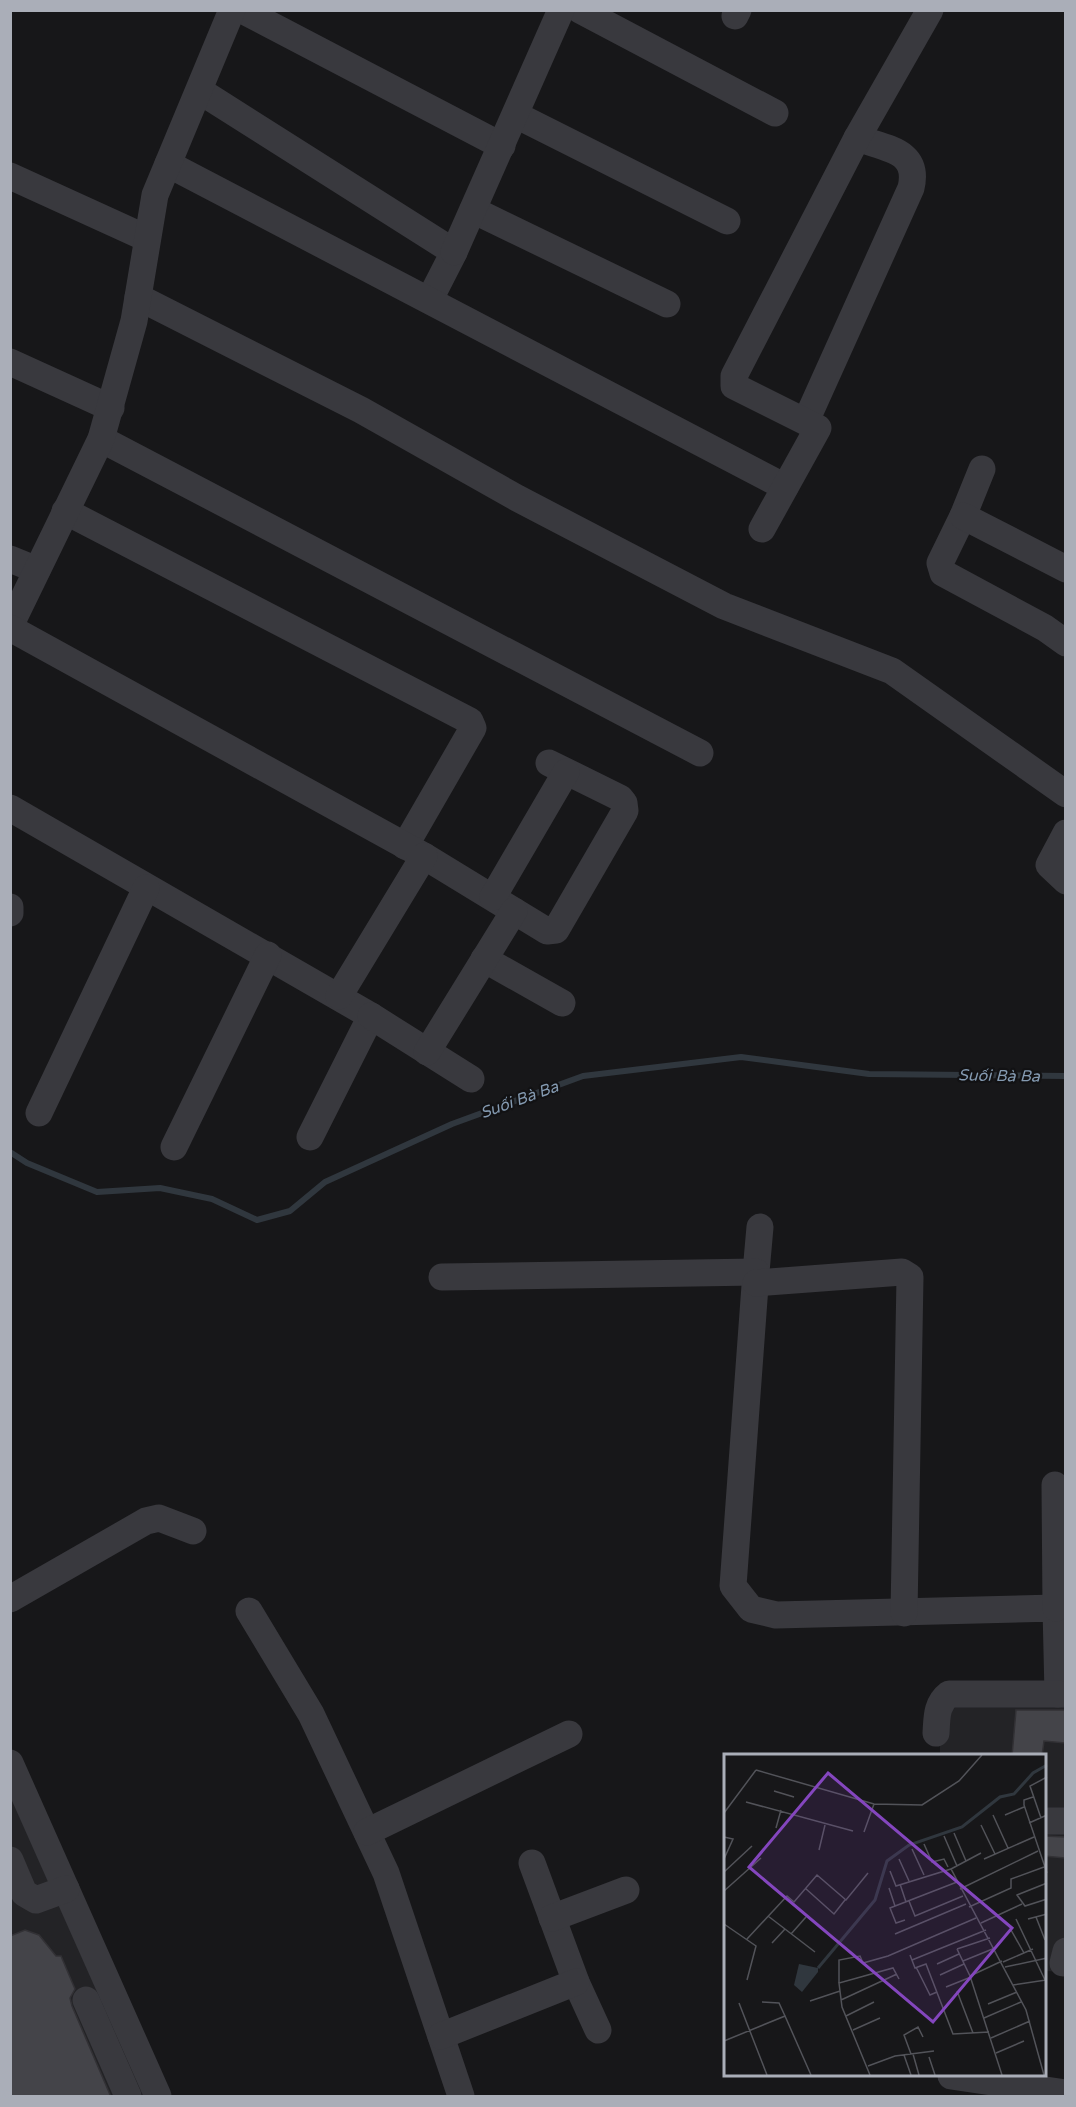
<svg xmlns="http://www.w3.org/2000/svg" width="1076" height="2107" viewBox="0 0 1076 2107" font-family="'Varela Round',sans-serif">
<rect width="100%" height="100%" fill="#171719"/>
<g fill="#232326">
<polygon points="946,1701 1065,1702 1065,1972 1045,1971 1044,1756 940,1756 940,1734"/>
<polygon points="10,1777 154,2096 11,2096"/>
</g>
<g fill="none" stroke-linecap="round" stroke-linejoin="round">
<polyline stroke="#30373e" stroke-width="6" points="10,1152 27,1163 97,1192 160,1188 212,1199 257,1220 290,1211 325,1182 452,1124 583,1076 741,1057 869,1074 1066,1076"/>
</g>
<g fill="#444449" stroke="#323135" stroke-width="1.5">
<polygon points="1016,1710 1065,1710 1065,1743 1044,1741 1042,1756 1012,1756"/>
<polygon points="1044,1836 1065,1837 1065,1858 1044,1856"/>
<polygon points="25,1930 39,1935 56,1956 61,1956 75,1989 70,1998 72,2006 111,2097 10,2097 10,1936"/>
</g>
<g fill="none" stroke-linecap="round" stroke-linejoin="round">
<g stroke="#39393e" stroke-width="27">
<polyline points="242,10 502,146"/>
<polyline points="580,10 775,113"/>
<polyline points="735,16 738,10"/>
<polyline points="200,91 454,252 430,299"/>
<polyline points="516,115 727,221"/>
<polyline points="168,164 785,487"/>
<polyline points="10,176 146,238"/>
<polyline points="473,210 667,304"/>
<polyline points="454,252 561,10"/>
<polyline points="138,297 361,410 517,498 724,606 892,671 1066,794"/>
<polyline points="10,362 111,408"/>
<path d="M806,421L911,188C920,150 886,149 857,138"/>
<polyline points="101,439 700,753"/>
<polyline points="982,469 963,516 940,563 943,573 1045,628 1066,643"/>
<polyline points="65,511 470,721 473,728 405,846"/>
<polyline points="963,516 1066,569"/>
<polyline points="762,529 818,428 734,386 734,376 857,138 930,10"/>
<polyline points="10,559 37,570"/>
<polyline points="10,626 101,439 134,321 155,195 232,10"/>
<polyline points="10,628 424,856 547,931 556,930 625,811 624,803 620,798 549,763"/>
<polyline points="10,808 371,1016 310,1137"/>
<polyline points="1066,833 1049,865 1066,881"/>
<polyline points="493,897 566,772"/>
<polyline points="10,907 10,913"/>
<polyline points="484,959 562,1003"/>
<polyline points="339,996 424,856"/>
<polyline points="371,1016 471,1079"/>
<polyline points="427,1052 514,911"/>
<polyline points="39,1113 146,888"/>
<polyline points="174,1147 268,955"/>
<polyline points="756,1272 760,1227"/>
<polyline points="442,1277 756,1272 733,1586 751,1609 776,1615 1056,1608 1058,1694 1066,1694"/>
<polyline points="756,1283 902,1272 910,1277 904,1613"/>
<polyline points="1055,1485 1056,1608"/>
<polyline points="10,1599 146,1521 159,1518 193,1531"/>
<polyline points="249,1611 311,1714 386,1873 461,2096"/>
<path d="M936,1733C937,1718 936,1704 949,1694H1058"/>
<polyline points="10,1763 158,2096"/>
<polyline points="1049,1821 1066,1821"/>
<polyline points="367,1832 569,1734"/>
<polyline points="10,1860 24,1893 36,1900 66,1889"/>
<polyline points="532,1863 576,1982 598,2030"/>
<polyline points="552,1918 626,1890"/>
<polyline points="1063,1963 1066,1951"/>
<polyline points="86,2000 128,2096"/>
<polyline points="441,2036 576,1982"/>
<polyline points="951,2076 1066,2093"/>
</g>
</g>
<g text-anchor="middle" stroke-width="4.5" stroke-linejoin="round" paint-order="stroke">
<g font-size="16" font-style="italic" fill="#849ab1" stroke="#121214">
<text transform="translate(999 1075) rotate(1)" y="6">Suối Bà Ba</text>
<text transform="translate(519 1099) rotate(-20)" y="6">Suối Bà Ba</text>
</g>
</g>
<g transform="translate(724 1754)">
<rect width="322" height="322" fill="#171719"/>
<path d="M75,210L94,214V218L78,238L70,231Z" fill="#30373e"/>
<path fill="none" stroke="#30373e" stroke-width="3" d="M94,214L151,146L163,107L185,91L238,73L276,43L290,40L309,19L323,11"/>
<path fill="none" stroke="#525359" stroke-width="1.5" d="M32,16L150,50L198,51L235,27L258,1M50,37L70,43M309,43L300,46V51L323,119M22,48L129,77M0,59L32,16M269,61L284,94M281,61L300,53M317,64L306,32L323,23M305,69L323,61M257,71L271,100M52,74L57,56M140,78L150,50M230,79L242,107M220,82L233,112M0,83L9,85L0,105M200,90L208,108L220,105L224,113M188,95L200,121M95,96L101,71M175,105L185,127M260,105L310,83M227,115L257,99M166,117L172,132L227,115L302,256L320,321M0,118L28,92M323,129L293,141L301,152L323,145M176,130L182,148M81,134L110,160L121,146M165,134L171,152M236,135L314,97M0,137L37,104M185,147L191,162L239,142M245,153L287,134V125L320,113M44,162L91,198M312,163L321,186M292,165L321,226M304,165L323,160M181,166L172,169L166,154L233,128M257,169L298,150M0,170L32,192L23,226M287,176L300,199M67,180L82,163M171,180L242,150M23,185L63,142L70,148L93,121L122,146L144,119M48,189L61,175M233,195L246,222L278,321M233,195L266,184M186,201L191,214L202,210L229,280L265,278M188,206L262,176M239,207L271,194M279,208L309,195M213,210L235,200M192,213L206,241L213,238M281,213L323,204M216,221L240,210M246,222L278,207M115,229V206L136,202L139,209L164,202L252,164M289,231L322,226M222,233L247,223M233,237L249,279M117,246L173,220M86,247L116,237M15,249L43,321M264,250L293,238M61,262L87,321M122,262L150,248M260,264L297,248M129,276L156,264M267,284L306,267M0,287L61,262L55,249L38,248M272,299L300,287M187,300L180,281L194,273L199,283M189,300L195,321M180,301L187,321M205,303L211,321M144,312L171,302L210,297M146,321L118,253L115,229L169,214L175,225"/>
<path fill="#8446be" fill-opacity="0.15" stroke="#8446be" stroke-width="3" d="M104,19L288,174L209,268L25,113Z"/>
<rect width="322" height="322" fill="none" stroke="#aaaeb8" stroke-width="3"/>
</g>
<rect width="1076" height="2107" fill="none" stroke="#aaaeb8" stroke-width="24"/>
</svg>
